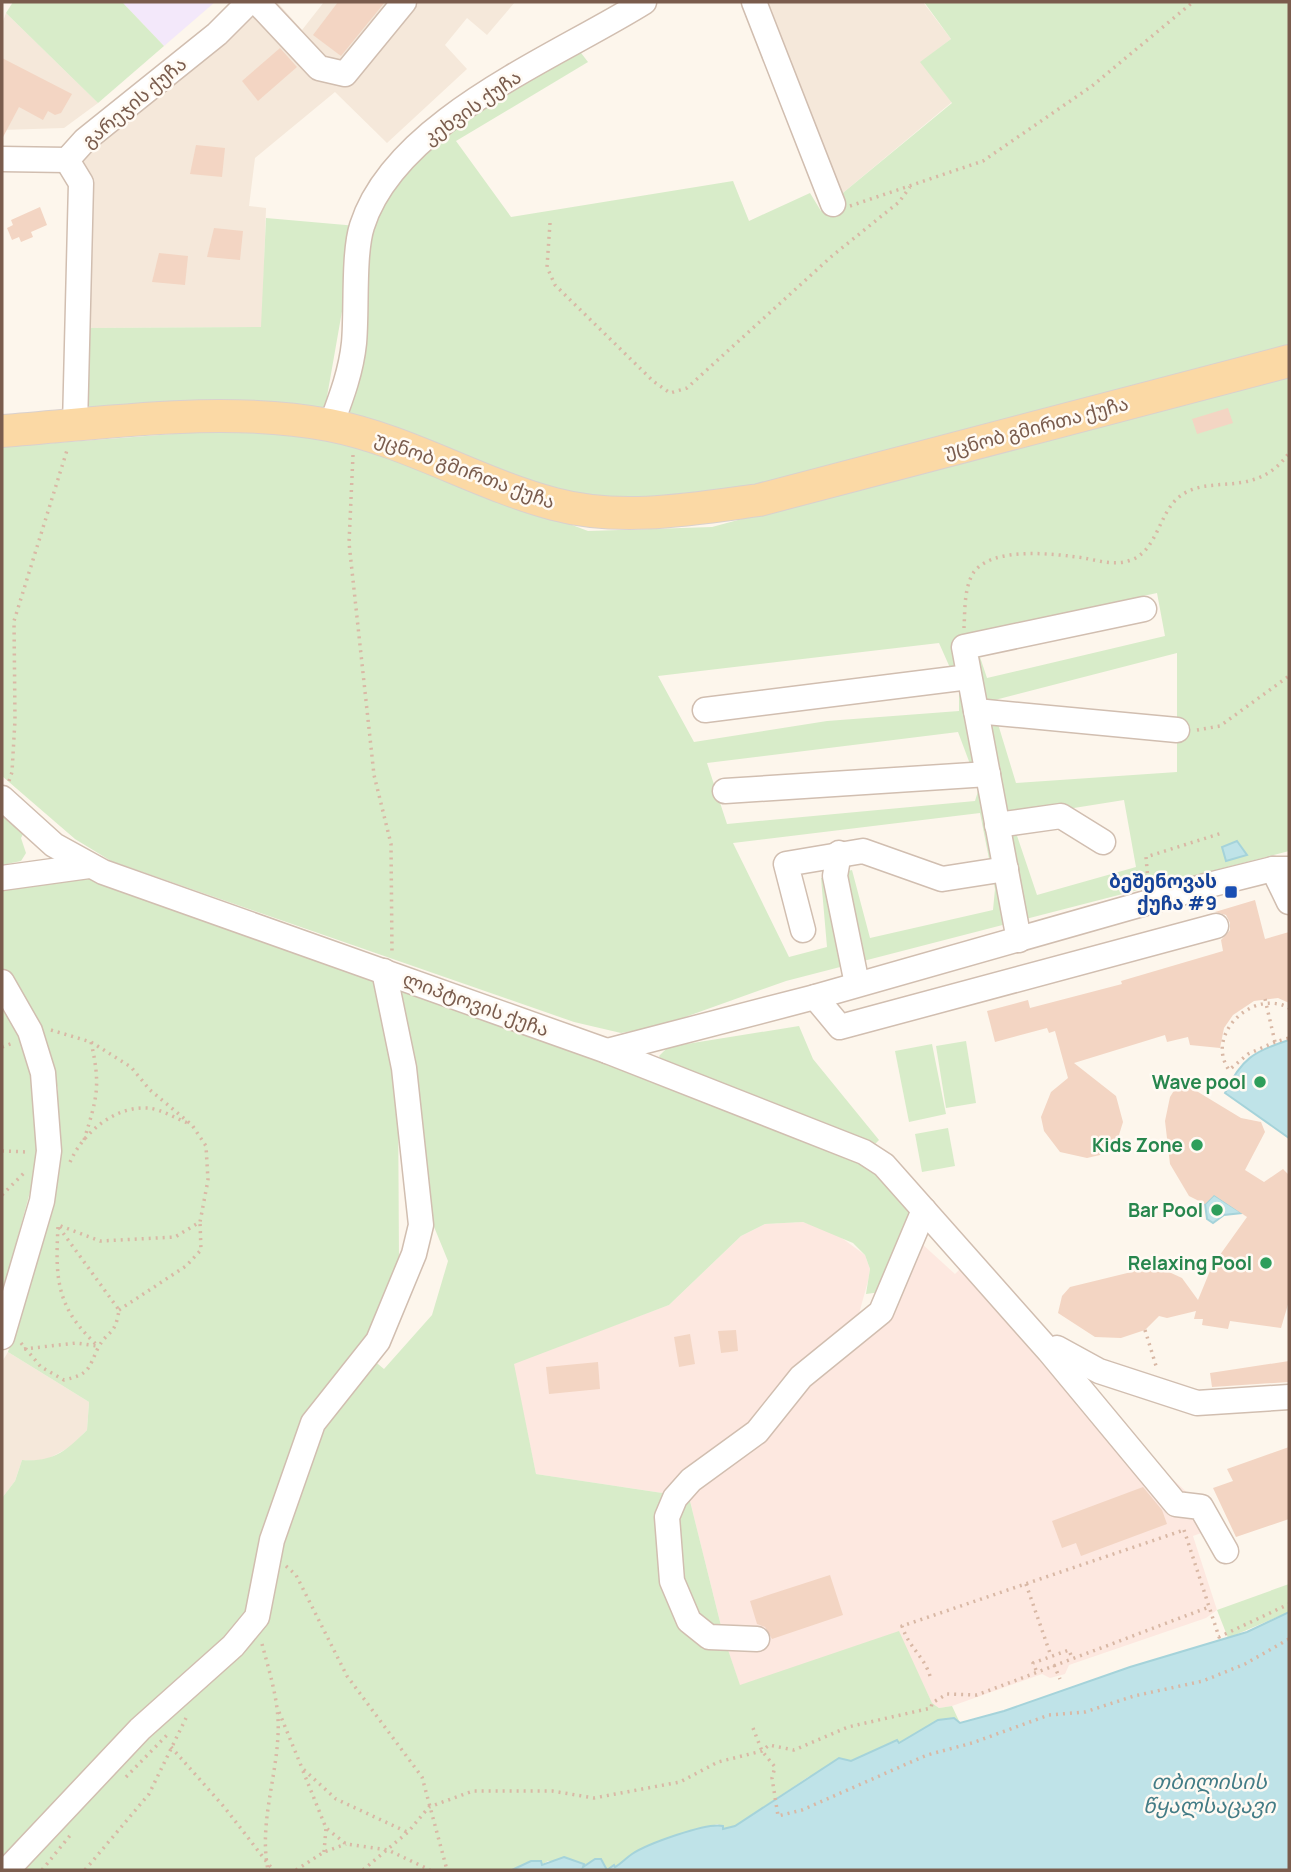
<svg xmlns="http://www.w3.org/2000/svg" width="1291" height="1872" viewBox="0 0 1291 1872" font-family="Manrope,'Noto Sans Georgian',sans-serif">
<rect width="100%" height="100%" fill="#fdf6ec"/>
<g fill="#f5e8da">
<polygon points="267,2 277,2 302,30 324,2 515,2 487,35 467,18 445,45 467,69 387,143 335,92 255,158 249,206 266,208 262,327 81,328 76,160 253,17"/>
<polygon points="761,2 923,2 951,39 921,62 952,102 838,197"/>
<polygon points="6,13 98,103 64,128 2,130 2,24"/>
<polygon points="8,1352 89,1402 87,1430 70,1447 44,1461 22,1460 15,1481 2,1498 2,1362"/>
</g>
<polygon fill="#fde8e0" points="803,1222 835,1233 865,1255 870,1269 868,1281 849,1350 921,1243 955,1274 965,1264 1155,1463 1191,1496 1204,1532 1193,1536 1217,1610 1206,1618 1069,1665 1065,1674 1050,1678 1042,1674 952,1706 939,1708 932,1703 898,1632 740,1686 724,1638 689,1497 536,1474 513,1363 669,1305 741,1236 765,1224"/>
<polygon fill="#f3e8fa" points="122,2 215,2 164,46"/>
<g fill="#d8ecc9" fill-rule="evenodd">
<polygon points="13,2 122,2 164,46 98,103 6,13"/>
<polygon points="924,2 1289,2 1289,347 802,480 649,500 563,493 456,452 342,416 367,230 406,163 526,78 578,49 588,62 456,141 511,217 733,181 749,221 810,193 821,211 952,103 920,62 951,39"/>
<polygon points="266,218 357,226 325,408 85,416 81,328 261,327"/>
<path d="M1289,372V851L786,981L660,1026L621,1033L574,1022L111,861L75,839L2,776V447L199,432L266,431L352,442L588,531L712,527ZM1157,593L1165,636L987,678L972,633ZM939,643L959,688V711L827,721L694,742L658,676ZM1177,653V772L1016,783L991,701ZM958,732L979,788L975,801L727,824L707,763ZM1124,800L1136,867L1037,895L1011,818ZM980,813L995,889L993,910L870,938L852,870L821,878L827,947L789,957L733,843Z"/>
<polygon points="2,811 24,832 21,838 26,853 21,861 2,865"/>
<path d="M90,878L372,974L398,1086L399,1263L360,1349L384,1369L432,1315L448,1261L430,1217L397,994L404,989L863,1158L913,1213L881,1292L866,1294L870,1269L865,1255L853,1243L803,1222L765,1224L741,1236L669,1305L514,1364L536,1474L689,1497L724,1638L740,1685L899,1631L932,1703L939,1708L952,1706L960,1723L938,1720L899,1743L896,1741L885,1748L808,1777L735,1826L722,1829L718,1824C685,1833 643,1842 618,1866L613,1865L607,1870L581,1869L583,1864L564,1857L557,1861H548C537,1869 523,1863 512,1870H2V1498L15,1481L22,1460C53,1462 65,1452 87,1430L89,1402L8,1352L37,1260L56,1173L58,1089L40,1025L2,972V888Z"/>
<polygon points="2,1002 27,1052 37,1112 36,1170 2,1295"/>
<polygon points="799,1026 813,1059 879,1140 874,1145 667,1068 659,1056 668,1047"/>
<polygon points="966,1041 976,1103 946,1108 936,1046"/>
<polygon points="932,1044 946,1114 909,1122 895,1051"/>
<polygon points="948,1128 955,1166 922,1172 915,1134"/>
<polygon points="1289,1584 1289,1612 1228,1638 1217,1610"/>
</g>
<g fill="#bfe3e8" stroke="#a5d3da" stroke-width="2">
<polygon points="1237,841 1247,855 1226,861 1222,847"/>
<path d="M1289,1040V1138L1225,1093C1241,1059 1254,1051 1289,1040Z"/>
<polygon points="1214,1195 1242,1213 1224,1215 1213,1223 1207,1219 1205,1204"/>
<path d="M1289,1612V1870H607L614,1865L615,1867C621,1864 626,1858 632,1854C647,1844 707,1822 723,1826V1829L735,1826L839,1758L851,1761L897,1740L899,1743L938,1720L954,1718L960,1723L1004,1711L1130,1667L1247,1632Z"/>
<polygon points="564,1857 584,1864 583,1867 595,1859 601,1859 607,1870 512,1870 531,1861 541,1861 542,1865"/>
</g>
<g fill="#f3d5c3">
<polygon points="338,2 385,2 341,56 313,35"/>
<polygon points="280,48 297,67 258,101 242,81"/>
<polygon points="2,58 72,94 61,113 55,115 48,111 43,120 19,107 2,139"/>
<polygon points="196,145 225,148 222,177 190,174"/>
<polygon points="40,207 47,225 31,232 33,237 21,242 19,237 12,240 7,228 13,225 11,220"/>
<polygon points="214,228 243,231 240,260 207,257"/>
<polygon points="159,253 188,256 185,285 152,282"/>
<polygon points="1228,408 1233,423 1197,434 1192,419"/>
<polygon points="1255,900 1265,939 1289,932 1289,1003 1278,998 1254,1001 1233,1015 1224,1028 1220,1048 1190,1045 1188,1037 1167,1042 1165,1035 1074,1063 1116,1096 1123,1122 1119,1135 1100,1155 1087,1158 1060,1152 1044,1131 1041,1117 1051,1092 1068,1078 1055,1031 1049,1033 1047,1028 995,1042 987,1011 1028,1000 1030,1008 1122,984 1121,981 1223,951 1221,940 1230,930 1230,923 1226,915 1215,912"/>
<polygon points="1180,1081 1241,1118 1261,1122 1265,1132 1245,1170 1264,1182 1283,1169 1289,1175 1289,1301 1281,1328 1230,1321 1228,1329 1202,1325 1203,1319 1194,1319 1196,1311 1167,1318 1159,1316 1145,1330 1121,1338 1095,1337 1058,1313 1062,1296 1070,1287 1156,1266 1182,1278 1198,1300 1212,1266 1247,1217 1214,1195 1205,1204 1189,1196 1170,1164 1165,1121 1170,1097"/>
<polygon points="736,1330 738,1351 721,1353 718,1331"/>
<polygon points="690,1334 695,1364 679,1367 674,1337"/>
<polygon points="1289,1361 1289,1382 1212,1387 1210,1373"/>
<polygon points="598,1362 600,1389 549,1394 546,1367"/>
<polygon points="1289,1447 1289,1519 1236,1537 1213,1488 1233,1481 1227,1469"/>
<polygon points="1143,1487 1162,1510 1167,1524 1081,1556 1076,1543 1062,1548 1052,1521"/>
<polygon points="830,1575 843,1615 772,1639 765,1627 757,1624 750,1601"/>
</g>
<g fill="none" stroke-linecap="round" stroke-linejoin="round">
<defs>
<g id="minor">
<polyline points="257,2 319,68 345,74 404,2"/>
<polyline points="754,2 833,204"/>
<polyline points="2,159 67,160 85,140 217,34 249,2"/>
<polyline points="67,160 81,183 75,426"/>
<path d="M331,425C341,398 351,372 354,343C357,312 353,254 362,226C395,121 556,57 644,2"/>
<polyline points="705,710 969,677"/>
<polyline points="976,711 1177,730"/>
<polyline points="725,791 988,774"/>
<polyline points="2,798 54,845 103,872 607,1051 864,1152 884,1165 1049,1351 1176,1504 1201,1507 1226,1551"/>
<polyline points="997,825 1061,816 1103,842"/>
<polyline points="839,853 835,876 857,984"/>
<polyline points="1273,869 1289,902"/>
<polyline points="2,878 89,866"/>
<polyline points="803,930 786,864 863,851 942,879 1006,869"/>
<polyline points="1019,940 964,647 1144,609"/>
<polyline points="2,982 30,1031 43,1073 49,1151 42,1201 2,1337"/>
<polyline points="815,997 840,1027 1216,926"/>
<polyline points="607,1051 815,997 1209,885 1273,869 1289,869"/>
<polyline points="1050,1351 1057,1348 1099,1371 1197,1403 1289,1397"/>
<polyline points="757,1639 709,1637 689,1621 672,1581 667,1517 675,1498 691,1480 757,1432 801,1377 881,1312 924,1210"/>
<polyline points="7,1870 140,1729 233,1646 257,1617 272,1540 313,1423 378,1341 414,1254 421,1225 404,1068 384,971"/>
</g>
<path id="major" d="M2,431C109,423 223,405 329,425C407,440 478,484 554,504C621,522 693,509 759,500L1289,361"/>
</defs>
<use href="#minor" stroke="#d1beb0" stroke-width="27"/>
<use href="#major" stroke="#dad1cd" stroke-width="34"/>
<g stroke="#d9b8a5" stroke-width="3.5" stroke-dasharray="2 5" stroke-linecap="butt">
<polyline points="850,206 983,161 1092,86 1193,2"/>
<polyline points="550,223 547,267 555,285 653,381 670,393 687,388 832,256 899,202 910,187"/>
<polyline points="353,455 349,543 374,775 391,844 392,954"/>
<path d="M964,628C965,611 964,591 972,575C989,545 1056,554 1084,558C1099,561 1116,566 1131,560C1157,551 1159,513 1179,497C1210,472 1254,501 1289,453"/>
<polyline points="1197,730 1220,726 1289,676"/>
<polyline points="9,781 12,772 15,720 14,621 68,447"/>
<polyline points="1148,880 1146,857 1222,833"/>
<polyline points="1265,999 1275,1042 1289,1038"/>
<polyline points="51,1030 91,1042 131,1067 150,1090 192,1125 206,1146 208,1180 200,1222 175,1237 100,1241 58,1225"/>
<path d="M1275,1042L1248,1054L1229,1070C1204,1034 1254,988 1289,1008"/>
<polyline points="2,1047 13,1043"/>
<path d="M84,1140C97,1098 101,1086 91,1042"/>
<polyline points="2,1151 28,1152"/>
<path d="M70,1162C83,1133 114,1106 148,1108C161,1109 177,1119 190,1124"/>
<polyline points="2,1195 26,1171"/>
<path d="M58,1227C55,1281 57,1309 99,1347"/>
<polyline points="119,1310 186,1266 201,1250 200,1222"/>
<polyline points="1145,1330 1157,1369"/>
<path d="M21,1343L41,1367L64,1380C90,1374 88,1369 98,1348C108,1329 115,1337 119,1310L58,1226"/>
<polyline points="24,1349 76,1343 97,1346"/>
<polyline points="1184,1530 1219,1637 1289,1604"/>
<polyline points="286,1566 296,1575 347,1676 422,1777 447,1870"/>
<polyline points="1026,1584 1051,1656"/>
<path d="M262,1644C270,1674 280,1705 278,1735C276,1780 259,1825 268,1870"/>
<polyline points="1054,1665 1060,1679"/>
<polyline points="1036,1670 1033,1663 1069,1650 1072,1658"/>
<path d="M930,1676C924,1656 909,1648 902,1626L1184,1530"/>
<polyline points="279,1712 302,1768 336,1799 407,1832"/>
<polyline points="753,1728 762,1751 775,1767 772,1778 778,1816 802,1810 927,1755 972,1743 1049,1715 1085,1712 1134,1696 1203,1681 1245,1664 1289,1639"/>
<polyline points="171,1747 225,1808 273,1870"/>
<polyline points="303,1771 326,1828 346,1844 388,1850 430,1870"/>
<polyline points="126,1777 167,1735"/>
<polyline points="324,1852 326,1828"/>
<polyline points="42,1870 72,1833"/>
<polyline points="85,1870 149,1794 186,1718"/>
<polyline points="296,1870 324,1852 346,1844"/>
<polyline points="363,1870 408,1832 429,1807 473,1791 552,1791 594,1798 680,1782 718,1762 762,1751 769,1745 794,1750 848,1727 931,1708 932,1703 947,1694 977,1695 1209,1607"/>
</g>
<use href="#minor" stroke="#fff" stroke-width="24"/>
<use href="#major" stroke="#fbd9a5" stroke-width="32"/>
</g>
<rect fill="#1a4fb4" stroke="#fffaf3" stroke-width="2.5" x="1224" y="885" width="14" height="14" rx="3.5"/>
<g fill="#2e9e5b" stroke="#fffaf3" stroke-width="2.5">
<circle cx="1260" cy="1082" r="7"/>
<circle cx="1197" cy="1145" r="7"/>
<circle cx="1217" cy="1210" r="7"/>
<circle cx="1266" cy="1263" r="7"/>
</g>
<g text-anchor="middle" stroke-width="5" stroke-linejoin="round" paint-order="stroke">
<g font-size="19" fill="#7a5c4d" stroke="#fffaf3">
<text transform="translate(134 102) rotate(-40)" y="7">გარეჯის ქუჩა</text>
<text transform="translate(472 107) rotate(-35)" y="7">კეხვის ქუჩა</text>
<text transform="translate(1036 427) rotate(-15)" y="7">უცნობ გმირთა ქუჩა</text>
<text transform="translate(465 470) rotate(20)" y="7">უცნობ გმირთა ქუჩა</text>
<text transform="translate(476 1004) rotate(20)" y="7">ლიპტოვის ქუჩა</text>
</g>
<g font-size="19" font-weight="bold" fill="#164399" stroke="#fffaf3" text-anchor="end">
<text x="1217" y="888">ბეშენოვას<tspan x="1217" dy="22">ქუჩა #9</tspan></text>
</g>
<g font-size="19" font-weight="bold" fill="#27864d" stroke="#fffaf3" text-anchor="end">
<text x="1246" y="1089">Wave pool</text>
<text x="1183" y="1152">Kids Zone</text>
<text x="1203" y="1217">Bar Pool</text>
<text x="1252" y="1270">Relaxing Pool</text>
</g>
<g font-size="21" font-style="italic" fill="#437c86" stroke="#fffaf3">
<text x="1209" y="1789">თბილისის<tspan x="1209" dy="24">წყალსაცავი</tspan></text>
</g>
</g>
<rect width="1291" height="1872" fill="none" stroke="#7a5c4d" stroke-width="7"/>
</svg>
